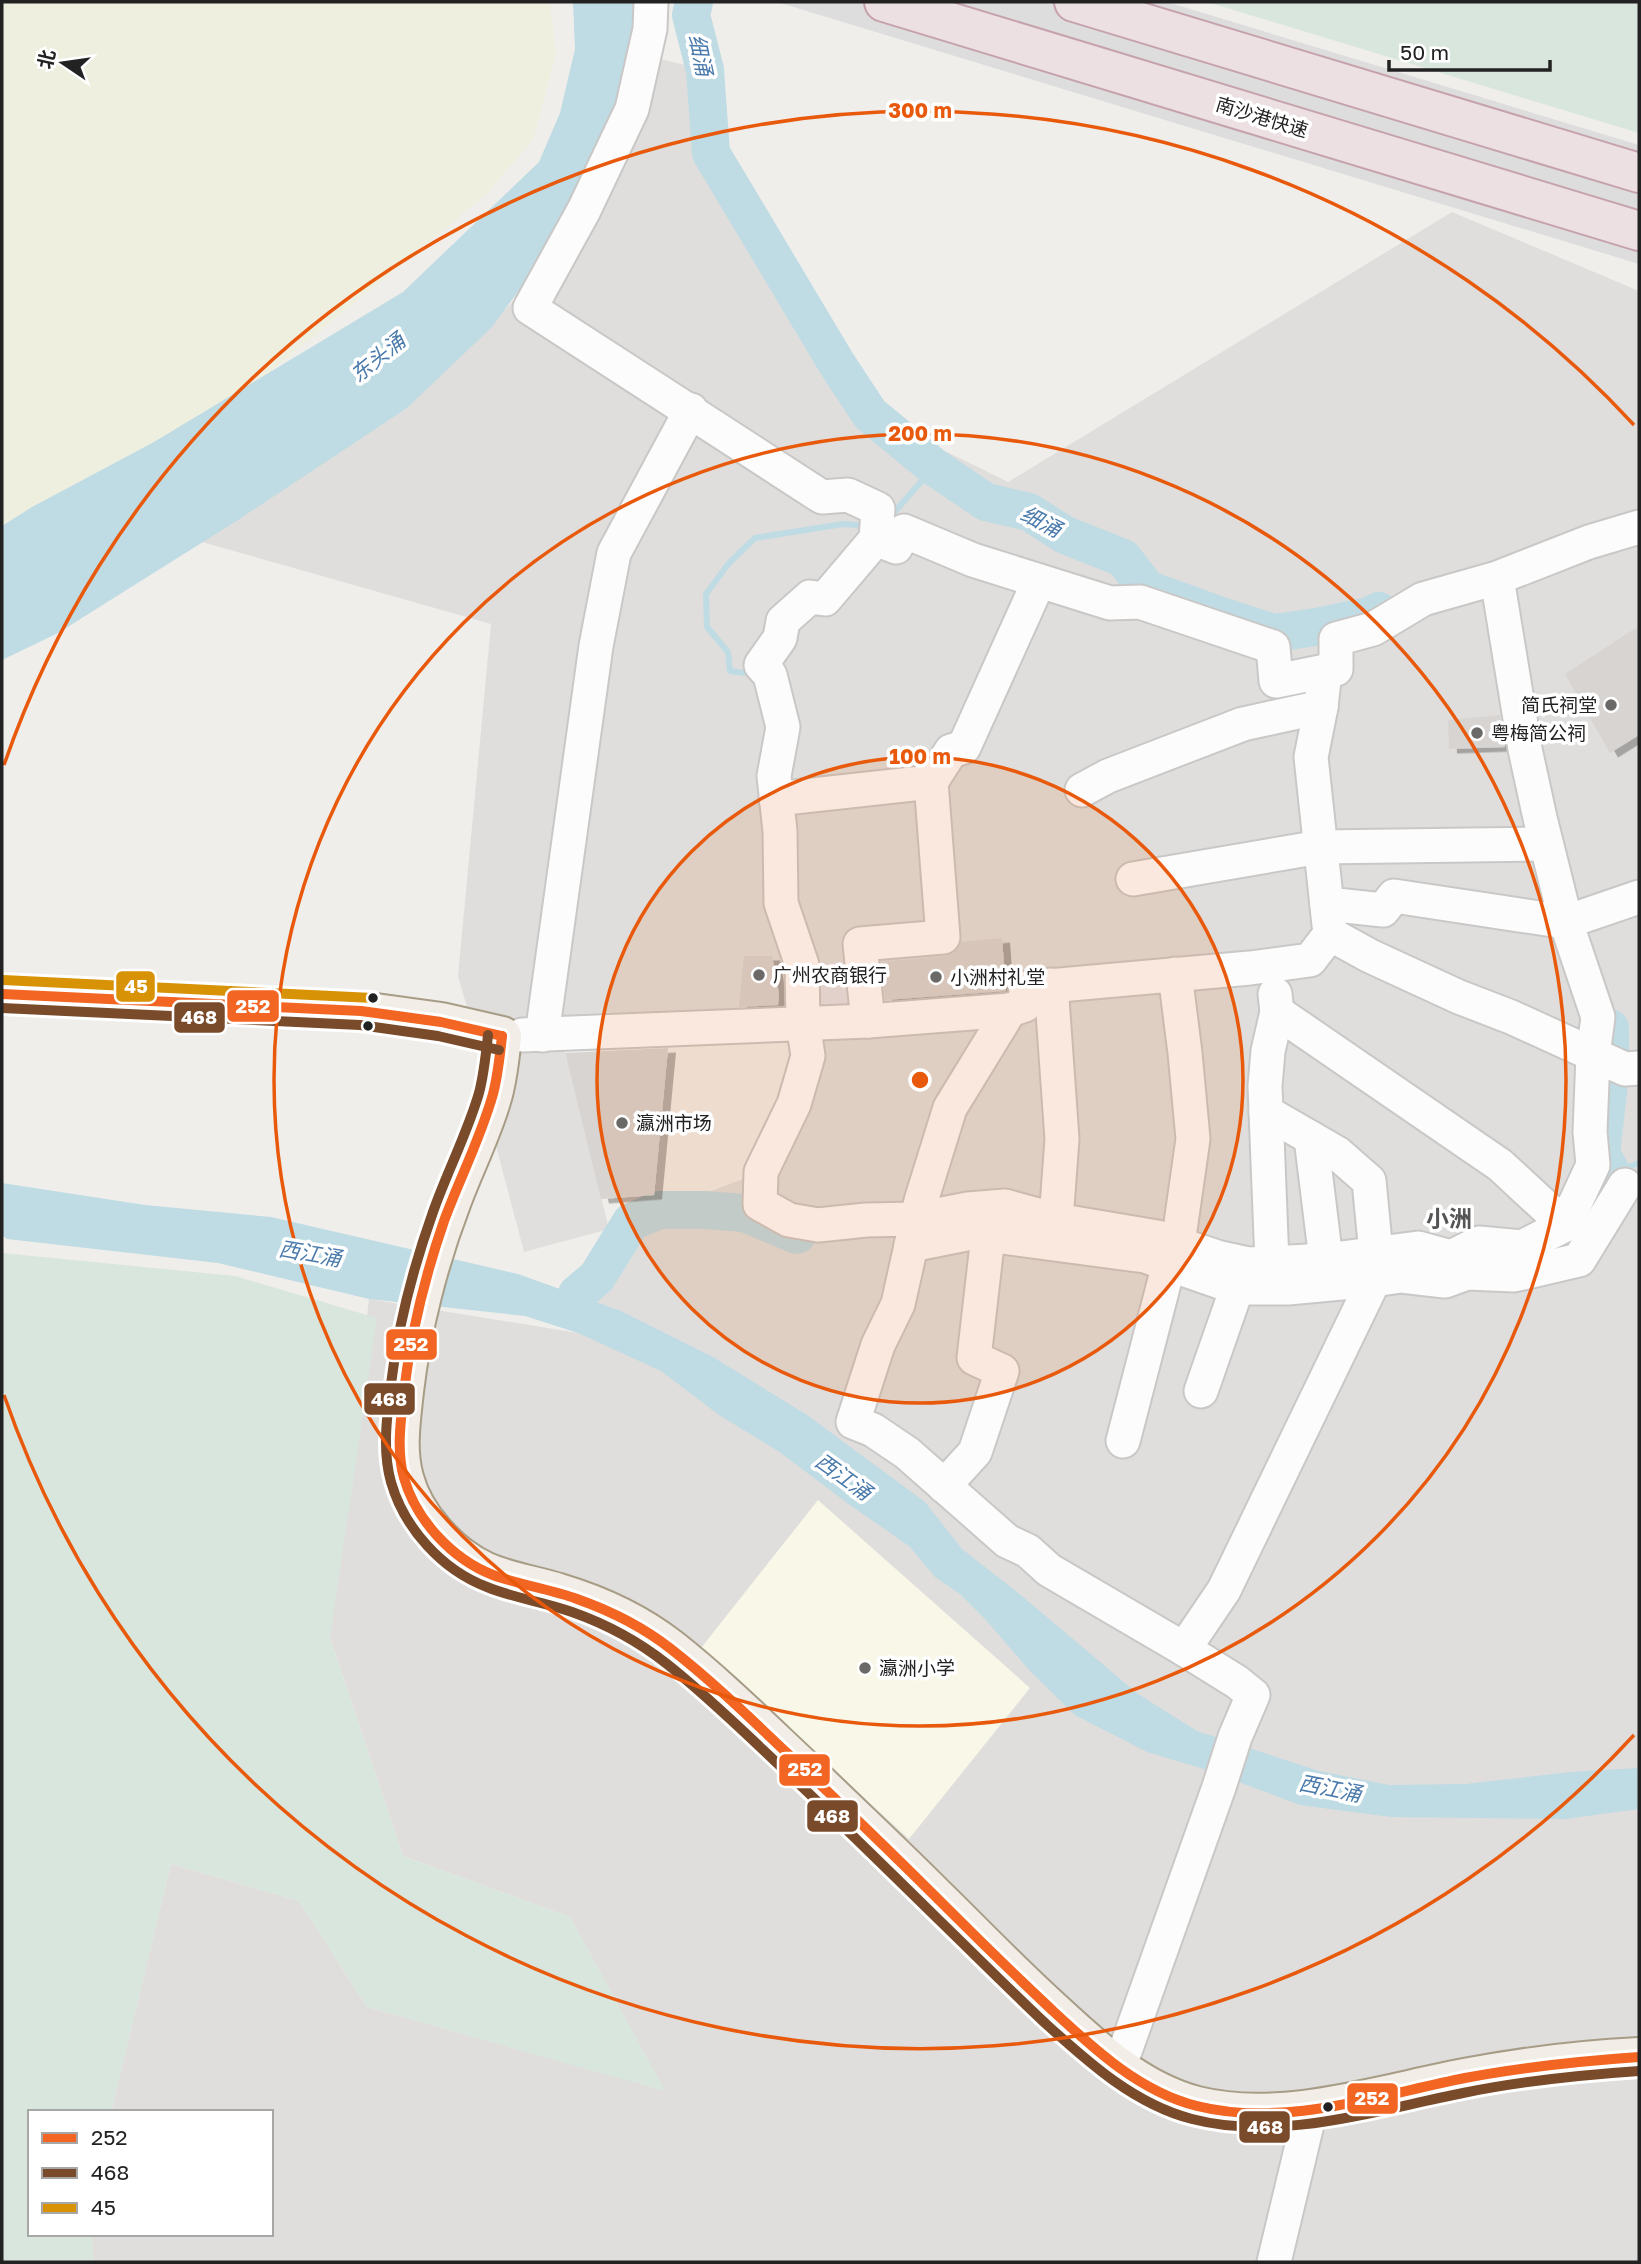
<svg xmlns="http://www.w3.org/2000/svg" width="1641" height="2264" viewBox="0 0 1641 2264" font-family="'Golos Text','Noto Sans SC',sans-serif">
<defs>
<filter id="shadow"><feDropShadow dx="8" dy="4.5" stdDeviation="0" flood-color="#0004"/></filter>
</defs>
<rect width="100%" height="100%" fill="#f0eeeb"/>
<polygon fill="#dfdedc" points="644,55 705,70 712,153 798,298 870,414 1008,482 1452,212 1639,291 1639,2262 94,2262 91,2234 271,2234 271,2112 111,2112 171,1864 299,1901 367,2007 664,2090 570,1917 403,1856 330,1638 369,1299 578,1333 631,1222 761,1172 803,1024 473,1028 458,976 491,624 202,542 407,408 558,256"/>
<polygon fill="#f8f7e8" points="818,1500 1030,1688 909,1839 701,1648"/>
<polygon fill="#efefdf" points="2,2 550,2 556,54 533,140 486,195 260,380 154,442 32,507 2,526"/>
<g fill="#d9e6de">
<polygon points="1207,2 1639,2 1639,133"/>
<polygon points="2,1253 235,1276 377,1318 330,1638 403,1856 570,1917 665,2091 367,2007 299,1901 171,1864 111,2112 30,2112 30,2234 91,2234 94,2262 2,2262"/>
</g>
<polygon fill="#e0dfde" points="560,1034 609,1229 524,1252 496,1146 476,1139 502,1036"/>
<polygon fill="#e2e1e5" points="861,960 868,1021 803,1023 802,965"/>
<g fill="#bfdbe3">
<polygon points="573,2 641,2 636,33 606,142 550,248 492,327 407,408 238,520 58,633 2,660 2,526 32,507 154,442 403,292 539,162 560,113 575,49"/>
<polygon points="2,1183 145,1205 271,1217 518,1274 621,1311 713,1357 807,1415 925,1502 962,1549 1022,1596 1138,1694 1197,1731 1319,1771 1389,1785 1466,1784 1571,1772 1639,1768 1639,1809 1565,1819 1391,1817 1300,1805 1207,1770 1147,1752 1075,1715 1030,1671 985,1619 960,1594 935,1577 909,1546 847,1503 781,1453 719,1415 661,1371 578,1333 525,1316 369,1299 218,1263 7,1239 2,1235"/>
</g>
<polygon fill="#dedddd" points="777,2 1167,2 1639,145 1639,264"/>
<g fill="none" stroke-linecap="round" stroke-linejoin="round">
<g stroke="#bfdbe3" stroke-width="6">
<polyline points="891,516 934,467"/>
<polyline points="753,674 730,671 728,652 707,627 706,594 729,563 755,538 843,524 867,526"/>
<polyline points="1612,1173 1639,1163"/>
</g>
<g stroke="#bfdbe3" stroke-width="38">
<polyline points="694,2 691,15 705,70 711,153 837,364 870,414 934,467 986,502 1029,512 1065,535 1123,558 1147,589 1224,617 1274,633 1316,627 1369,616 1379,611"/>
<polyline points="1589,1225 1612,1173 1601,1154 1610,1073 1610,1028"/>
<polyline points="577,1294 597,1277 631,1222 659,1210 705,1210 744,1213 797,1235"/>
</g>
</g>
<g fill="#d7d4d2" filter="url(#shadow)">
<polygon points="1639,626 1639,735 1610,753 1565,674"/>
<polygon points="1500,715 1505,747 1449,749 1448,720"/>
<polygon points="1002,938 1006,991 885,1000 881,962 945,956 954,952 961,942"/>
<polygon points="744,956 772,956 779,994 778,1005 739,1007"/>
<polygon points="668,1048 654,1195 601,1199 565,1053"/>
</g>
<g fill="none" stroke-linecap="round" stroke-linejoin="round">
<defs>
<g id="minor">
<polyline points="651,2 650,29 632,109 584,210 530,308 822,497 848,495 878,509 876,539"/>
<polyline points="1497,578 1525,749 1540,818 1566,922 1598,1017 1593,1055 1590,1132 1593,1165 1565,1225 1522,1247 1479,1243 1451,1257 1418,1248 1326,1260 1249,1264 1217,1257 1157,1237 1056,1220 1005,1206 968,1209 917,1219 866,1220 818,1225 789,1220 760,1204 761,1172 794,1104 808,1056 803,1023 802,965 781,903 780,831 774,776 783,727 770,675 761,665 780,638 783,621 810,597 825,599 876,539 896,547 904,531 973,560 1110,603 1140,602 1273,647 1276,681 1336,669 1336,639 1373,629 1423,599 1497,578 1589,542 1639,527"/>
<polyline points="1325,671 1321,707 1311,757 1329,925"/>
<polyline points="1082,790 1108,776 1243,724 1321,707"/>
<polyline points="776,799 931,782 951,751 964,747 1039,581"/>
<polyline points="1133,879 1320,847 1546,844"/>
<polyline points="1327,904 1383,910 1394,896 1566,922 1639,897"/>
<polyline points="1175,974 1185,1053 1193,1139 1178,1244"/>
<polyline points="1051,985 1062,1139 1056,1220"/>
<polyline points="1277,1012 1500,1165 1565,1225"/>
<polyline points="868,1021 860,944 943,937 931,782"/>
<polyline points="522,1035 868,1021 1010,1010"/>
<polyline points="542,1035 596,646 614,553 691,410"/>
<polyline points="1266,1112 1337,1153 1369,1181 1376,1253"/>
<polyline points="1311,1138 1326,1260"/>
<polyline points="911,1245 971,1233 1145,1256 1237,1288 1288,1288 1374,1280 1401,1276 1445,1281 1467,1273 1514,1275 1579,1260 1625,1185"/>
<polyline points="1272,1263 1265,1086 1268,1051 1277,1012 1275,994"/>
<polyline points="1201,1391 1237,1288"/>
<polyline points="1123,1441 1169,1264"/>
<polyline points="944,1486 975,1452 1002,1371 974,1358 988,1236"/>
<polyline points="1184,1649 1224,1590 1374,1280"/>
<polyline points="1119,2068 1219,1787 1235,1737 1253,1695 1237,1682 1184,1649 1049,1570 1028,1551 1007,1541 907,1453 873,1430 853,1422 878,1345 898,1304 921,1201 950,1108 1010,1010 1025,1005 1026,988 1250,968 1310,960 1330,934 1370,956 1459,997 1511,1017 1625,1069 1639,1068"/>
<polyline points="1274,2262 1311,2108"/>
</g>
<path id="major" d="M2,994L361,1011L441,1022L502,1036C500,1056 498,1075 493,1094C483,1131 464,1167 451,1203C429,1260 411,1330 404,1391C401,1420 396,1449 404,1478C414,1516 448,1554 484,1571C508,1582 534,1585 559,1593C599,1605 638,1623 671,1649C719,1687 763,1731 808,1773C850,1814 893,1854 934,1895C973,1933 1011,1973 1052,2010C1094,2049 1139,2091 1197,2106C1282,2127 1381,2094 1465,2078C1522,2067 1581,2060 1639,2057"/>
<g id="highway">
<polyline points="884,2 1639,231"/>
<polyline points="1074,2 1639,173"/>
</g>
</defs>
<use href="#minor" stroke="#c9c8c7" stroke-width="37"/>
<use href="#major" stroke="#a79c86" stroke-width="42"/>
<use href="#highway" stroke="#c5a2ac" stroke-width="42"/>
<use href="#minor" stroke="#fdfcfc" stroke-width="33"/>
<use href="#major" stroke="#f3ede7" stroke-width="38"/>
<use href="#highway" stroke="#ece0e2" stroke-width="38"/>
<defs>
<g id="bus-1">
<polyline points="2,994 361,1011 441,1022 502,1036"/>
<path d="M502,1036C500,1055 498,1075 493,1094C481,1137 460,1178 444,1221C425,1276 411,1333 404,1391C401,1419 396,1450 404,1478C416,1520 452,1559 493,1575C520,1585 550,1589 577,1599C611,1611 643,1627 671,1649C712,1681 749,1717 787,1753C841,1804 895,1856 948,1909C982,1943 1017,1977 1052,2010C1094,2049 1140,2092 1197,2106C1285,2128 1379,2095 1465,2078C1523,2067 1581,2061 1639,2057"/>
</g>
<g id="bus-2">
<polyline points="2,1008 360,1025 438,1036 499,1050"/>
<path d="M488,1035C486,1054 484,1074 479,1093C467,1134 447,1172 433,1212C413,1268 398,1326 391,1384C387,1416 382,1450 391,1482C404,1528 442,1570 487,1587C514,1598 544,1602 572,1612C606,1624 638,1641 667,1664C705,1694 741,1729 776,1762C831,1814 885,1867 939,1920C974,1954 1009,1989 1045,2023C1088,2062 1134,2104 1192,2119C1281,2142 1376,2110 1463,2093C1521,2081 1580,2075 1639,2071"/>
</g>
<polyline id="bus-3" points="3,980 373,998"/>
</defs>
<use href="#bus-1" stroke="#fff" stroke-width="16"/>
<use href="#bus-2" stroke="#fff" stroke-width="16"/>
<use href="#bus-3" stroke="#fff" stroke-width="16"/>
<use href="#bus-1" stroke="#f26522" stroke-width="10"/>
<use href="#bus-2" stroke="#7a4b2a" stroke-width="10"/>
<use href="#bus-3" stroke="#d79205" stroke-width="10"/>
</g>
<circle cx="920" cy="1080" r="323" fill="#e8590c" fill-opacity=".12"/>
<g fill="none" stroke="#e8590c" stroke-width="3.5">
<circle cx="920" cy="1080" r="323"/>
<circle cx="920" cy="1080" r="646"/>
<path d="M1634 1735A969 969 0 0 1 4 1395M4 765A969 969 0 0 1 1634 425"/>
</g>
<g fill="#6a6968" stroke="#fff" stroke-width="2.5">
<circle cx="1611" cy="705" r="7"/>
<circle cx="1477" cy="733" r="7"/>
<circle cx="759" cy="975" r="7"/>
<circle cx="936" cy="977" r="7"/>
<circle cx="622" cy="1123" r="7"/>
<circle cx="865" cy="1668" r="7"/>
</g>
<g fill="#222" stroke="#fff" stroke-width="2.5">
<circle cx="373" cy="998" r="6"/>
<circle cx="368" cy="1026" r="6"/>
<circle cx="1328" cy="2107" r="6"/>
</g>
<g text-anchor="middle" stroke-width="7" stroke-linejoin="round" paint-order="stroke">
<g font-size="19" fill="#222" stroke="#fff">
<text transform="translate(1262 117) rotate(17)" y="7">南沙港快速</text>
</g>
<g font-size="19" fill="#222" stroke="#fff" text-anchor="start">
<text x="1597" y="712" text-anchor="end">简氏祠堂</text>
<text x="1491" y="740">粤梅简公祠</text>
<text x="773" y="982">广州农商银行</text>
<text x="950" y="984">小洲村礼堂</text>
<text x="636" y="1130">瀛洲市场</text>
<text x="879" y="1675">瀛洲小学</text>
</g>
<g font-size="21" font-style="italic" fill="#4a7aab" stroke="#fff">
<text transform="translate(700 55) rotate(78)" y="7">细涌</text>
<text transform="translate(378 358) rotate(-39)" y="7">东头涌</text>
<text transform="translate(1041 522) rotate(27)" y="7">细涌</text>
<text transform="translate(310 1254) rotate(10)" y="7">西江涌</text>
<text transform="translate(843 1477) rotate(36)" y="7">西江涌</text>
<text transform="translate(1330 1789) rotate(11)" y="7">西江涌</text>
</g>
<g font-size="23" font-weight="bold" fill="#555" stroke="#fff">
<text x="1449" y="1227">小洲</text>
</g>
</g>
<circle cx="920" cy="1080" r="10" fill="#e8590c" stroke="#fff" stroke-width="3.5"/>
<g font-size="21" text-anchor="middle" font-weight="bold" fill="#e8590c" stroke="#fff" stroke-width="7" stroke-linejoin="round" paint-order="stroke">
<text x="920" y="118">300 m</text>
<text x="920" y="441">200 m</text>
<text x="920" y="764">100 m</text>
</g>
<g stroke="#fff" stroke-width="2.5">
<rect x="115" y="970" width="41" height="33" rx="7" fill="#d79205"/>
<rect x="226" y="989" width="54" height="34" rx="7" fill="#f26522"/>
<rect x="173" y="1001" width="53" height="33" rx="7" fill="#7a4b2a"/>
<rect x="385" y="1328" width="53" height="33" rx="7" fill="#f26522"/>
<rect x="363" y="1382" width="53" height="34" rx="7" fill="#7a4b2a"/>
<rect x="778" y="1753" width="53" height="34" rx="7" fill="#f26522"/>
<rect x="806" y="1799" width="53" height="34" rx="7" fill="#7a4b2a"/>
<rect x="1346" y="2082" width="53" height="33" rx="7" fill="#f26522"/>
<rect x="1238" y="2110" width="53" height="34" rx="7" fill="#7a4b2a"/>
</g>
<g font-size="19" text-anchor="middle" font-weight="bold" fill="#fff">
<text x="136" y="993">45</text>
<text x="253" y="1013">252</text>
<text x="199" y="1024">468</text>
<text x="411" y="1351">252</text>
<text x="389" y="1406">468</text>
<text x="805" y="1776">252</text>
<text x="832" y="1823">468</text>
<text x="1372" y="2105">252</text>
<text x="1265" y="2134">468</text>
</g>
<rect width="1641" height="2264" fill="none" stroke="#222222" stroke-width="7"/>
<rect x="28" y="2110" width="245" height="126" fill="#ffffff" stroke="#a7a7a7" stroke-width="2"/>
<rect x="42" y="2133" width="35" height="10" fill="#f26522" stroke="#a7a7a7" stroke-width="2"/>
<text x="91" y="2145" font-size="21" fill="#222222">252</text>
<rect x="42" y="2168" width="35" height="10" fill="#7a4b2a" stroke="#a7a7a7" stroke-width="2"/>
<text x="91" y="2180" font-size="21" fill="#222222">468</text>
<rect x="42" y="2203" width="35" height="10" fill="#d79205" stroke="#a7a7a7" stroke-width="2"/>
<text x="91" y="2215" font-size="21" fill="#222222">45</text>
<g transform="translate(63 63) rotate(283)" stroke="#ffffff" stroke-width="5" paint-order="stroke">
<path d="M0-5L12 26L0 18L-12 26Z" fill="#222222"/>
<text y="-10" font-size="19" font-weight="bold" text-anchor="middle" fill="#222222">北</text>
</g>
<path d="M1389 60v10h161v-10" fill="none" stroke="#222222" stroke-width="3.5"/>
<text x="1400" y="60" font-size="21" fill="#222222" stroke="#ffffff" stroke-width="5" paint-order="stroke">50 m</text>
</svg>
